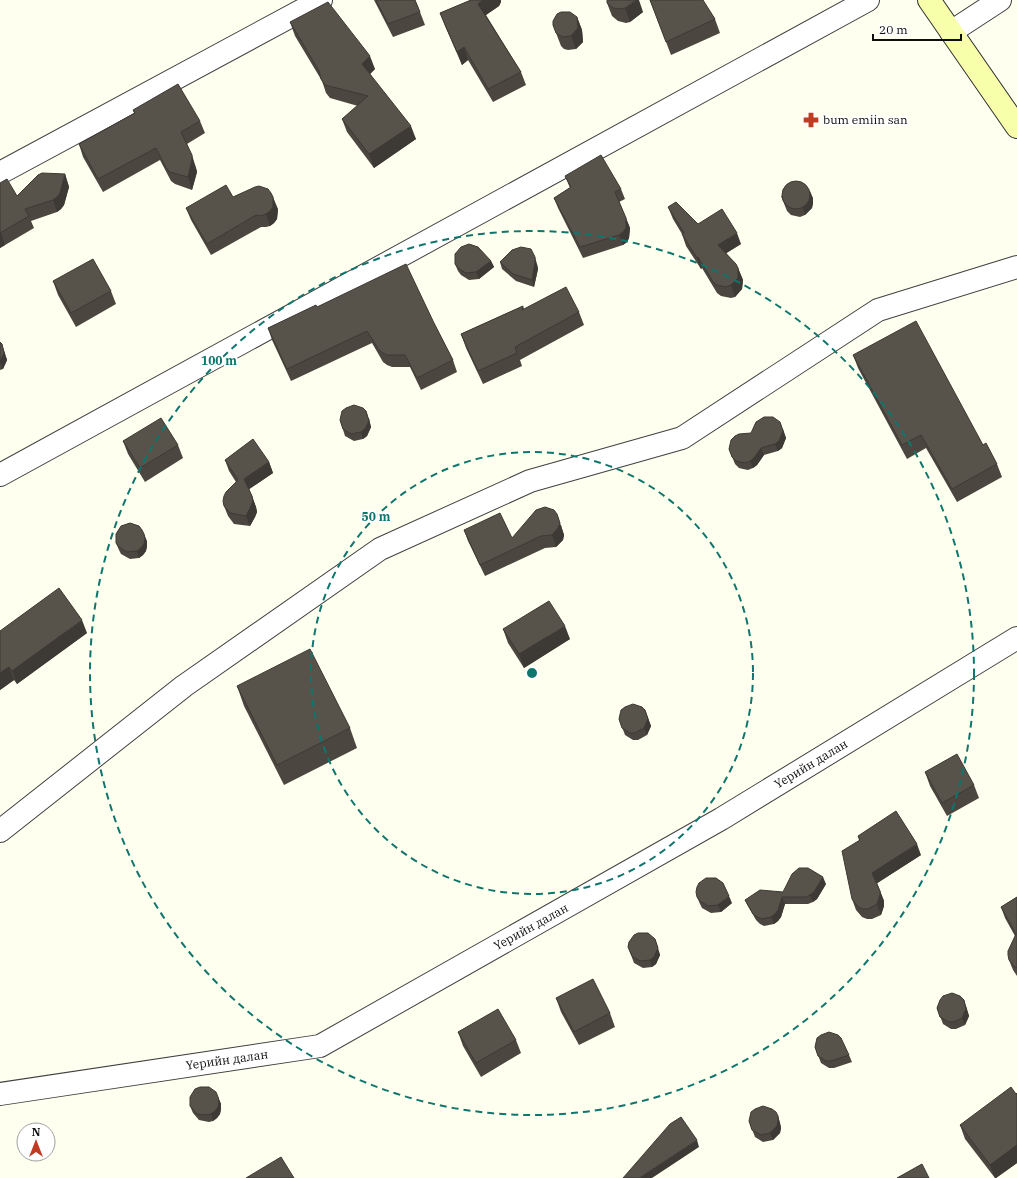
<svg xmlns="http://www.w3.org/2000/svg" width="1017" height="1178" viewBox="0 0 1017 1178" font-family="'IBM Plex Serif',serif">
<rect width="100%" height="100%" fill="#ffffef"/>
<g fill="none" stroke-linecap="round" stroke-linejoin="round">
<defs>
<g id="street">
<polyline points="951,32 1000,0"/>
<polyline points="0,173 321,0"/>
<polyline points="0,475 868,0"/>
<polyline points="0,831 184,686 380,549 530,481 682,438 878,310 1017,267"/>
<polyline points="0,1094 320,1046 721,819 1017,638"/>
</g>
<polyline id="secondary" points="929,0 1017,127"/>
</defs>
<use href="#street" stroke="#414141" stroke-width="24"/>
<use href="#secondary" stroke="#303030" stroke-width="24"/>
<use href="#street" stroke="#fff" stroke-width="22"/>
<use href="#secondary" stroke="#f7ffaa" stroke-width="22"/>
</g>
<g fill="#4b4740">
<polygon points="374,0 415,0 420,12 425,25 393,37"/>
<polygon points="471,0 501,0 501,2 499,6 486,15 521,72 526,85 493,102 468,60 462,65 445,26 440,13"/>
<polygon points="650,0 715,19 720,33 671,55"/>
<polygon points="607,3 643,12 630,22 626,23 618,21 612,16"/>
<polygon points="577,17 582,30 583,42 576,49 568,50 564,49 561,46 553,25"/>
<polygon points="290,22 375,69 370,74 416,139 374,168 347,132 342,119 358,106 330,98 326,93 322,81 295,36"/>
<polygon points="133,110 200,121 205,133 187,144 196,168 197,172 192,190 175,184 171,181 160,160 103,192 83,157 79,144 134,113"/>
<polygon points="65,174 69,187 64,205 61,209 57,212 31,221 34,228 0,248 0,183 17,196"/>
<polygon points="565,176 621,189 625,199 619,202 630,228 629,238 627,242 623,245 583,258 558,208 554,198 570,188"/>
<polygon points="781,196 813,198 813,203 812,208 805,215 800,217 791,215 787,211"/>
<polygon points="233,197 278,209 277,219 274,223 270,226 266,227 261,227 211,255 191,220 186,208"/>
<polygon points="668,207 698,224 741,244 726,253 738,268 743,280 742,289 735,297 731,298 721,296 717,293 702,268 701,269 686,246 682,234 673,219"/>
<polygon points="491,261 494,267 479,279 469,280 461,275 458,271 455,264"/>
<polygon points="500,262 537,264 538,269 534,287 516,281 502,269"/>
<polygon points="53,281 111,291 116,304 76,327 58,295"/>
<polygon points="523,306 524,309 579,312 584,325 520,360 522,366 483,384 466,348 461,334"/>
<polygon points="317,307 434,323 453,360 457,372 421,390 410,367 392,367 387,365 383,362 372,343 291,381 272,340 268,328"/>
<polygon points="0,342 4,351 7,360 3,369 0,370"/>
<polygon points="853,355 983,445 997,464 1002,477 957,502 926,448 907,459 858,368"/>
<polygon points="369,418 371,427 367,436 363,439 354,441 345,436 340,420"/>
<polygon points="783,429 786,438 782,448 778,451 764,455 757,465 753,468 748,470 743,469 739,468 735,464 729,449"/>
<polygon points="123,441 178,445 183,458 145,482 128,454"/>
<polygon points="225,460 269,462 273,473 249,489 256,507 257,512 255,517 250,526 234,524 228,516 224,506 236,482 229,471"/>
<polygon points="561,525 564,535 563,540 556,547 545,548 485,576 468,541 464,530 512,538"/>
<polygon points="147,541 147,546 146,551 143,555 139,558 130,559 121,554 119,550 116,543"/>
<polygon points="503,629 570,639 524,668 508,643"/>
<polygon points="0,631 87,633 17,684 14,680 0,690"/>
<polygon points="237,686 350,728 357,748 284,785 244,706"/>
<polygon points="645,710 651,726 647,735 638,740 633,740 625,735 619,719"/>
<polygon points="925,772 974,785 979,798 947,816 930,786"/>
<polygon points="858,836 921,855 877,883 884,901 884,906 881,915 872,919 867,919 862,917 856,910 852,899 859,840"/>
<polygon points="826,884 817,899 813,902 808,904 785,904 781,917 778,921 774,924 764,926 760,924 756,920 748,906 745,900 783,892"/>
<polygon points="697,897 732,903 721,912 711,913 702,908 700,904"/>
<polygon points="1017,897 1017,976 1013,970 1009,960 1015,936 1005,918 1001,907"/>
<polygon points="655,939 660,955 656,964 652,967 643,968 634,963 628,947"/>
<polygon points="556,998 610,1013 615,1027 579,1045 561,1012"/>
<polygon points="966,1006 969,1016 965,1025 956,1029 951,1029 943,1024 937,1008"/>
<polygon points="458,1032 516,1040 521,1053 481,1077 463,1046"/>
<polygon points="815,1047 849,1055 852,1062 834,1068 829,1068 821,1063"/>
<polygon points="1017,1093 1017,1163 996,1178 995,1178 965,1139 960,1125"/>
<polygon points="218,1097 221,1104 221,1109 220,1114 217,1118 213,1121 209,1122 199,1120 193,1113 190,1106"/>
<polygon points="778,1116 780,1123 781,1128 780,1133 773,1140 763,1142 755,1137 749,1121"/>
</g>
<g fill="#3d3934">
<polygon points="483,0 501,0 501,2 499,6 483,17 478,4"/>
<polygon points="636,0 639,0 643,12 630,22 625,8"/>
<polygon points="577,17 582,30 583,42 576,49 571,36"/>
<polygon points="464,47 468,60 462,65 457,52"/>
<polygon points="370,56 375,69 367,77 362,64"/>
<polygon points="411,126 416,139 374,168 369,154"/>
<polygon points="192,155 196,168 197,172 192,190 188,177"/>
<polygon points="65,174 69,187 64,205 61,209 57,212 53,200"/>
<polygon points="810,191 813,198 813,203 812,208 805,215 803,208"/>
<polygon points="273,197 278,209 277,219 274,223 270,226 266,214"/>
<polygon points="626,218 630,228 629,238 627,242 623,245 619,235"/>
<polygon points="0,233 1,233 5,245 0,248"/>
<polygon points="737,233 741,244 722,256 718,245"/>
<polygon points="535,257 537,264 538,269 534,287 532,280"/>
<polygon points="698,257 702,268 701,269 697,258"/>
<polygon points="491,261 494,267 479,279 476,272"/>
<polygon points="738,268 743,280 742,289 735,297 731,285"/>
<polygon points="2,344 7,360 3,369 0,362"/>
<polygon points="366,411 371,427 367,436 363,439 361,432"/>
<polygon points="780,422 786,438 782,448 778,451 775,444"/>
<polygon points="761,448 764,455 757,465 753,468 750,461"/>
<polygon points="269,462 273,473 248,490 244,479"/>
<polygon points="252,496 256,507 257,512 255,517 250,526 246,516"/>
<polygon points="557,514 564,535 563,540 556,547 552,535"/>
<polygon points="144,534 147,541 147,546 146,551 143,555 139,558 137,551"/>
<polygon points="82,620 87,633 17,684 12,671"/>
<polygon points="565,626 570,639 524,668 519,654"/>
<polygon points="9,667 14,680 0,690 0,673"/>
<polygon points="645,710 651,726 647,735 644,728"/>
<polygon points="917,844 921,855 876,884 872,873"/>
<polygon points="823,877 826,884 817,899 813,902 810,895"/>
<polygon points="880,891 884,901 884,906 881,915 877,904"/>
<polygon points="729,896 732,903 721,912 718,905"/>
<polygon points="782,897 785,904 781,917 778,921 774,924 771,917"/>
<polygon points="655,939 660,955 656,964 652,967 650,960"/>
<polygon points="964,1000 969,1016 965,1025 962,1018"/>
<polygon points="218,1097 221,1104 221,1109 220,1114 217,1118 213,1121 211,1114"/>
<polygon points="778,1116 780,1123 781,1128 780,1133 773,1140 770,1133"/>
<polygon points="697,1140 699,1147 652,1178 639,1178"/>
<polygon points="1017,1145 1017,1163 996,1178 995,1178 990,1165"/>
</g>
<g fill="#57524a" stroke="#3d3934">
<polygon points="376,0 415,0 420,12 388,24"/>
<polygon points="471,0 483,0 478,4 521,72 488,89 464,47 457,52 440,13"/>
<polygon points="607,0 636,0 625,8 621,9 613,8 607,3"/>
<polygon points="650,0 703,0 715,19 666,42"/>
<polygon points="328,2 370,56 362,64 411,126 369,154 342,119 368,96 325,85 321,79 319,71 290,22"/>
<polygon points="561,12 570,12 577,17 578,28 571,36 563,37 559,35 556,33 553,25 553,21 557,14"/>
<polygon points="178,84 200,121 181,132 192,155 192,160 188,177 170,172 166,168 156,148 98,179 79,144 135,113 133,110"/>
<polygon points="601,155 621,189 615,192 626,218 626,228 623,232 619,235 580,247 554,198 571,187 565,176"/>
<polygon points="42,173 65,174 60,193 57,197 53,200 25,209 29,216 0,233 0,183 7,179 17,196 38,175"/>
<circle cx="796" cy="195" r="14"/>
<polygon points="226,185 233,197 255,187 259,186 268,189 271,193 273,197 273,207 270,211 266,214 261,216 256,215 207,244 186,208"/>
<polygon points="676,202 698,224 722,209 737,233 718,245 736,264 738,268 738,278 731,285 726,287 717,285 713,282 698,257 697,258 682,234 684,233 668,207"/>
<polygon points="469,244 478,247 491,261 476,272 466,273 458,268 455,264 455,254 461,247"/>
<polygon points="521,247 531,249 535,257 535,262 532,280 513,274 500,262 512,250"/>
<polygon points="93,259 111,291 71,313 53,281"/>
<polygon points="406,264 434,323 453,360 417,378 405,355 387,355 383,353 379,350 367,331 287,369 268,328 316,305 317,307"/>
<polygon points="566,287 579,312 515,347 517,353 478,371 461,334 523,306 522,310"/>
<polygon points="916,321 983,445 986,443 997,464 952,489 921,435 902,445 853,355"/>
<polygon points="0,342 2,344 4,353 0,362"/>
<polygon points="354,405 363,408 366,411 369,421 365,429 361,432 351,434 343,429 340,420 342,411 346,408"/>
<polygon points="764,417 773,417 780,422 783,431 779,441 775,444 761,448 754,458 750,461 745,463 736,461 732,457 729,449 731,440 735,436 739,434 751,433 756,422"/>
<polygon points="161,418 178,445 140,468 123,441"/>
<polygon points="253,439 269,462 244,479 252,496 253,501 251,506 246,516 230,513 224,506 223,501 224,496 226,492 238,480 225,460"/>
<polygon points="545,507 554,510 557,514 560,523 558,528 552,535 541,536 480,565 464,530 500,513 512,538 536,510"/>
<polygon points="130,523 139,526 142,530 144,534 145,539 144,544 141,548 137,551 127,552 119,547 116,543 116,534 121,526"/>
<polygon points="59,588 82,620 12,671 9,667 0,673 0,631"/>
<polygon points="549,601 565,626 519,654 503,629"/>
<polygon points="310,649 350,728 277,765 237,686"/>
<polygon points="633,704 642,707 645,710 648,719 644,728 635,733 630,733 622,728 619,719 621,710 625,707"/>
<polygon points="957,754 974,785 942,803 925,772"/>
<polygon points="896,811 917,844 872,873 880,891 880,895 877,904 868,909 863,909 858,907 852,899 842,851 860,840 858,836"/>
<polygon points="799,868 808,868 823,877 814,892 810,895 806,897 782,897 778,910 775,914 771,917 762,919 757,917 753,914 745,900 760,890 783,892 792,874"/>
<polygon points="706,878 716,878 723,883 729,896 718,905 708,906 700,901 697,897 696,892 697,887 699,883"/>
<polygon points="1017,897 1017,968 1015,967 1009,960 1008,955 1008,951 1016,934 1001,907"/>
<polygon points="638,933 648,933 655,939 658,948 654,957 650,960 640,961 632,956 628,947 629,942 634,935"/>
<polygon points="593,979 610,1013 574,1032 556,998"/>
<polygon points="952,993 960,996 964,1000 966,1009 962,1018 954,1022 949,1022 940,1017 937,1008 940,1000 943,996"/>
<polygon points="498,1009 516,1040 476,1063 458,1032"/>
<polygon points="829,1032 838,1035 841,1038 849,1055 831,1061 826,1061 818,1056 815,1047 817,1038 821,1035"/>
<polygon points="200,1087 209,1087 216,1092 218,1097 219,1102 218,1107 215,1111 211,1114 206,1115 197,1114 190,1106 190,1097 195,1089"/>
<polygon points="1011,1087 1016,1094 1017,1093 1017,1145 990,1165 960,1125"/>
<polygon points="763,1106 772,1109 776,1112 778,1116 778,1121 777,1126 770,1133 761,1135 752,1130 749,1121 751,1112 755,1109"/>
<polygon points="681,1117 697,1140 639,1178 623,1178 670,1124"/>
<polygon points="281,1157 294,1178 246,1178"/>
<polygon points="922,1164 929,1178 897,1178"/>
</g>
<g fill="none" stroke="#0f766e" stroke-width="2" stroke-dasharray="7 5">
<circle cx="532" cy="673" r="221"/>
<circle cx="532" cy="673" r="442"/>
</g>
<defs>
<symbol id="pharmacy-bare" viewBox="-9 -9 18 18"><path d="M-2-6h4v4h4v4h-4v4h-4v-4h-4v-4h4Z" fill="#c13b23" stroke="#fff" stroke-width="2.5" paint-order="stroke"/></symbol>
</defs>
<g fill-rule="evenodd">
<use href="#pharmacy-bare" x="800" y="109" width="22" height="22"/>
</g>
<g text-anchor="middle" stroke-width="4" stroke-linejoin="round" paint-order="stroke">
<g font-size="12" fill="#0e0e0e" stroke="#fff" text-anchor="start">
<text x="823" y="124">bum emiin san</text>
</g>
<g font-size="12" fill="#0e0e0e" stroke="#fff">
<text transform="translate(811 764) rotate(-31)" y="4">Үерийн далан</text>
<text transform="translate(531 927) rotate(-29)" y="4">Үерийн далан</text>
<text transform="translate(227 1060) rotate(-8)" y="4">Үерийн далан</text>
</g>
</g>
<circle cx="532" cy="673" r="6" fill="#0f766e" stroke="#fff" stroke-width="2"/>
<g font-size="12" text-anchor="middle" font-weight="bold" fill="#0f766e" stroke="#fff" stroke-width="4" stroke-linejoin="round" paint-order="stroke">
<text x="219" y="365">100 m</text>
<text x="376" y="521">50 m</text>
</g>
<g transform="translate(36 1142)"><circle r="19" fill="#ffffff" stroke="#9f9f9f"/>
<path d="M0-3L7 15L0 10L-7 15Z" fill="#c13b23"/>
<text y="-6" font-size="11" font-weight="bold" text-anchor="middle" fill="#0e0e0e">N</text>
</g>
<path d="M873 34v6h88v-6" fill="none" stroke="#0e0e0e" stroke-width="2"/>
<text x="879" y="34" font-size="12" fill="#0e0e0e" stroke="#ffffff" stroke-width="3" paint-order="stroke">20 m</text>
</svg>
